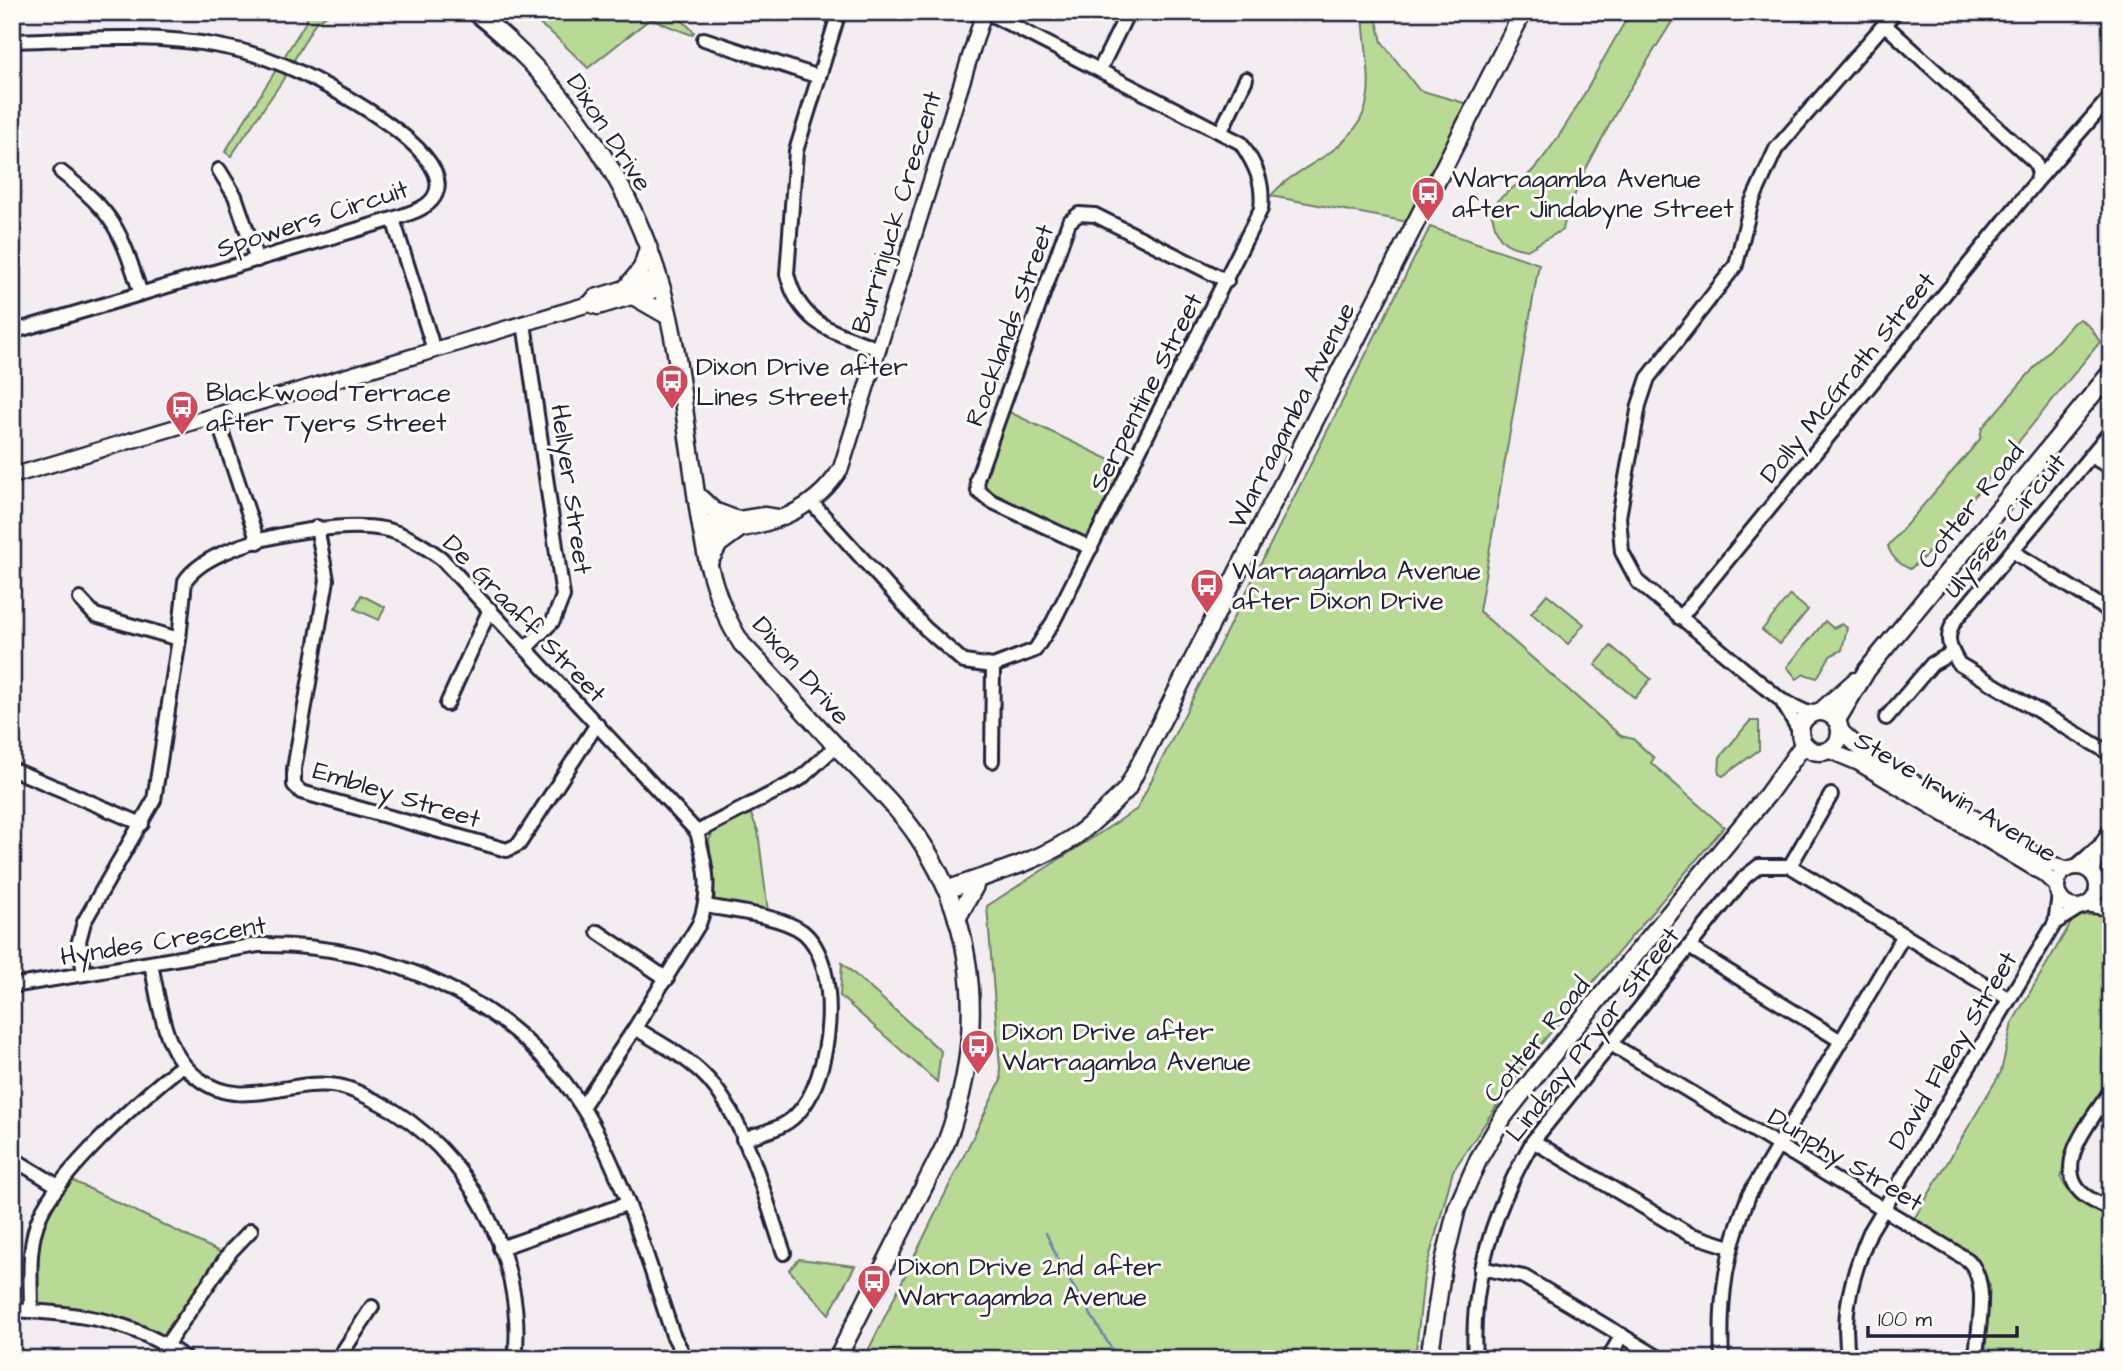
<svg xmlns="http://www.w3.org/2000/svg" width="2123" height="1371" viewBox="0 0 2123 1371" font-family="'Architects Daughter',sans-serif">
<rect width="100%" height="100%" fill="#f3edf2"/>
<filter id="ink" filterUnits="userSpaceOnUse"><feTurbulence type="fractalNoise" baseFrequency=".0143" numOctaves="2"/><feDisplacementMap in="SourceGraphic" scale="14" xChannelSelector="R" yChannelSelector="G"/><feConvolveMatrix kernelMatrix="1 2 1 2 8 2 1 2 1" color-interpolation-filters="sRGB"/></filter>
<g filter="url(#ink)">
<g fill="#b8da94" stroke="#6d7e68" stroke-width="2">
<polygon points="307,12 331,12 315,23 281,83 231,156 225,152 307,20"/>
<polygon points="523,12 674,12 694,32 692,35 650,19 588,68 554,35"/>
<path d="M1375,12L1382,42L1419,90L1471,105L1413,223L1271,196C1284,179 1305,169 1323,157C1387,116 1366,77 1363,13Z"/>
<path d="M1631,12H1678L1620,105L1580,180L1562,230L1527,250C1497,245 1498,236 1490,208C1503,193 1521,184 1534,169C1574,122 1598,64 1631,12Z"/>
<polygon points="1430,227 1539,264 1479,611 1621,736 1633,739 1654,758 1651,763 1724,827 1529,1058 1453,1171 1424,1277 1415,1359 864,1359 1001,1080 987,906 1137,809"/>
<path d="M2080,319L2091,328L2100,342L1926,555L1910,569C1899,564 1891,557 1888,546L1970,451L1980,439L1982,428L2073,323Z"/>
<polygon points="1007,411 1125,467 1091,535 1084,539 988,493 982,478"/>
<polygon points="1547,594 1584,624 1568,644 1531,613"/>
<polygon points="361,595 385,607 379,620 355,609"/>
<polygon points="1790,595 1808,610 1780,644 1762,630"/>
<polygon points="1825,621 1833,628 1842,624 1847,628 1842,650 1830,656 1817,678 1804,674 1797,679 1787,667"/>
<polygon points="1611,646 1651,679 1635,698 1595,665"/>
<polygon points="1750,721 1759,721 1759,750 1723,776 1719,774 1720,757"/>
<polygon points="750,812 758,831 768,912 715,900 709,840 714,830"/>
<polygon points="2101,914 2111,919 2111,1080 2064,1162 2061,1178 2069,1192 2111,1220 2111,1324 2101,1341 2098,1359 1985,1359 1990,1286 1976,1256 1914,1219 2001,1072 2012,1023 2075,916"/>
<polygon points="842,963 941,1051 937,1082 840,996"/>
<polygon points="65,1177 226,1255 167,1341 32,1309 32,1226"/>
<polygon points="799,1259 855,1266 829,1314 789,1270"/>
</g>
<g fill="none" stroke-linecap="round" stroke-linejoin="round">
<polyline stroke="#6789aa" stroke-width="2.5" points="1046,1233 1062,1268 1118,1359"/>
<defs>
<g id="minor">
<path d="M839,12L796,151L787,274C800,326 835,332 879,349"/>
<polyline points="1884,24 2035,162 2039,173 2037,180"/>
<polyline points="704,39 819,77"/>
<path d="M12,41C81,39 151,33 219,46C242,50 265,57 286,66C318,80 462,152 434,197C426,210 406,214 393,219L12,332"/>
<polyline points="1100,69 1128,12"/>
<polyline points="1221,131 1246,79"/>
<polyline points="219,170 235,196 257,260"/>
<path d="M61,172C116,215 120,230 141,294"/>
<polyline points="393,219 434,350"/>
<polyline points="524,323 563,596 553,621 526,648"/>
<polyline points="216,415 258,542"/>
<path d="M2111,431L1956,619C1944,636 1949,648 1959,664L2111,754"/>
<polyline points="2091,456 2111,468"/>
<path d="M812,503L925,628L964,662L993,666L1035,650L1053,622L1261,209C1264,182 1256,166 1241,143L986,12"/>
<polyline points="317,527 327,580 294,769 294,785 301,792 507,850 519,844 597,724"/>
<polyline points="1091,548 991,501 978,491 977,479 1069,222 1079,214 1095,215 1227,281"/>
<polyline points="2012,551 2111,612"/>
<polyline points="80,599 95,615 179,639"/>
<polyline points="1680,618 2037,181 2111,96"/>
<polyline points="1781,700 1800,732"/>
<polyline points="447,704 490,609"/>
<polyline points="1810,714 1781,700 1638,582 1622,552 1619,517 1639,405 1648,378 1736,265 1751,204 1776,149 1895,12"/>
<polyline points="1886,718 1932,664 1952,653"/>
<polyline points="992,761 993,666"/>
<polyline points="12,769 142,824"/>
<polyline points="697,832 800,779 836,746"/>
<polyline points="1790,866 1831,795"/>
<polyline points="2074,868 2101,845"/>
<polyline points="2093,876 2101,844 2111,829"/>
<path d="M706,906C733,911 782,916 803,932C844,966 832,1081 796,1115C783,1129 760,1133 743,1139"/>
<polyline points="2055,923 2082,906"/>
<polyline points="598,932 667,979"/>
<polyline points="1689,947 1841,1041"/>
<path d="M151,964C160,1005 163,1053 199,1079C242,1112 291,1077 338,1086C352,1088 365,1096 378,1102C467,1146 527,1260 515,1359"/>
<path d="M84,974L79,941L84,922L154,800L179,639L185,581C212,539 337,520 383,529C405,533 424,546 441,558L697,832C706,865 712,891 699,924L635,1028L582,1107"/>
<path d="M12,986L258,945C385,943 512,998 582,1107C623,1172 648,1262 673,1335L686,1359"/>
<path d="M635,1028C658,1042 683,1055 702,1073C746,1115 764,1197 784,1253"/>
<path d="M1611,1044L1968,1260C1991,1284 1977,1327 1976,1359"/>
<path d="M2111,1090C2095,1116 2055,1159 2078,1189C2084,1198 2101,1204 2111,1210"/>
<polyline points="1533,1141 1689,1234 1730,1247"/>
<polyline points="12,1158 58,1186"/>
<polyline points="500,1248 626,1204"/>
<polyline points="1481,1268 1524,1277 1661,1359"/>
<path d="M12,1310C76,1313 133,1319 186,1359"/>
<path d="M31,1311C31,1280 27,1245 40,1216C58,1173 145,1094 183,1065"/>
<polyline points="167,1344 231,1251 251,1230"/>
<polyline points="338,1359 372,1307"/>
<path d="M1475,1359C1470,1280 1494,1208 1533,1141L1745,877L1759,866H1790L2009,999"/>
<polyline points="1608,1359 1622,1335"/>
<path d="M1722,1359C1719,1297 1726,1252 1749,1195L1904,935"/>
<path d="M1849,1359C1840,1315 1853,1272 1870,1232L2055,923L2059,895"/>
<polyline points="2107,1359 2111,1341"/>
</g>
<g id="tertiary">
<polyline points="589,304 595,297 658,278"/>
<polyline points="12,476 589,304 598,307 662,288"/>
<polyline points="701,525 764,515 778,517"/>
<path d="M703,535C757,529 811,518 841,468L984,12"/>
<polyline points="1841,731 1865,753 2050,863 2067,870"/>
<polyline points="1828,750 1859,763 2044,874 2057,886"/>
<circle cx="2077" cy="887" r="20"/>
<polyline points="2087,904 2111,909"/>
</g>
<g id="secondary">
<path d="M475,12C564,83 631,180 662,289C677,342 682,397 690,451C700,518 704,586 742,644C774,677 804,712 836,746C864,776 895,803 918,837C981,929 984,1042 946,1143L837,1359"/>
<polyline points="627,287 642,268 648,248"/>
<polyline points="633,296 668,316"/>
<polyline points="697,495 714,511 735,519"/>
<polyline points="708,564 719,544 738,530"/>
<polyline points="1821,711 1855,681"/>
<circle cx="1820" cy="732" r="20"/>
<polyline points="1837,720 1867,670 2111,372"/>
<path d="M947,890C988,874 1034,864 1071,839C1092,825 1109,807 1127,789L1523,12"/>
<polyline points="957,919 975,886"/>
<polyline points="1429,1359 1443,1266 1457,1208 1479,1158 1504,1116 1544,1065 1768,794 1804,744"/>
</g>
</defs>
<use href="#minor" stroke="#22223b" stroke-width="18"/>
<use href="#tertiary" stroke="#22223b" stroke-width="19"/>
<use href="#secondary" stroke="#22223b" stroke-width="21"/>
<use href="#minor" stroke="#fdfcf7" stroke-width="12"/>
<use href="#tertiary" stroke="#fdfcf7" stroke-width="14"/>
<use href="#secondary" stroke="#fdfcf7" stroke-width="16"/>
</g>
</g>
<defs>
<symbol id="bus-pin" viewBox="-11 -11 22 30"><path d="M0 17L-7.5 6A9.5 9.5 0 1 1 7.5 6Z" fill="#d1495b" stroke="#fdfcf7"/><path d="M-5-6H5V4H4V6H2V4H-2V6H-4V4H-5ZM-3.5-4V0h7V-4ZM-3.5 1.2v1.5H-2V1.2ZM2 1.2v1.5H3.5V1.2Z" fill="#fff"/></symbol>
</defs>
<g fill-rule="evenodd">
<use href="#bus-pin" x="1409" y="174" width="38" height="52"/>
<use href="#bus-pin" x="653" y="362" width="38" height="52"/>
<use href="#bus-pin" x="163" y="388" width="38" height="52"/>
<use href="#bus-pin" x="1188" y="566" width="38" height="52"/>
<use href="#bus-pin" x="959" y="1027" width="38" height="52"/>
<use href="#bus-pin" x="855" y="1262" width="38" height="52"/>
</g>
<g text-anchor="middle" stroke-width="6" stroke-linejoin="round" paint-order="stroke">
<g font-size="26" fill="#22223b" stroke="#fdfcf7">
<text transform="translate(610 132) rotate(57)" y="9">Dixon Drive</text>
<text transform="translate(896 212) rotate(-73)" y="9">Burrinjuck Crescent</text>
<text transform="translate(312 218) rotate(-18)" y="9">Spowers Circuit</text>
<text transform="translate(1009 325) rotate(-70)" y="9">Rocklands Street</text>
<text transform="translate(1847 377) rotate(-51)" y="9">Dolly McGrath Street</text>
<text transform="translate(1145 392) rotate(-63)" y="9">Serpentine Street</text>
<text transform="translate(1291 415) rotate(-63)" y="9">Warragamba Avenue</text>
<text transform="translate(572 489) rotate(82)" y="9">Hellyer Street</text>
<text transform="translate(1970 505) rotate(-51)" y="9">Cotter Road</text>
<text transform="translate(2004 525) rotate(-51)" y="9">Ulysses Circuit</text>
<text transform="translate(525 618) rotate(46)" y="9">De Graaff Street</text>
<text transform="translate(802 670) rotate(49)" y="9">Dixon Drive</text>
<text transform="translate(397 794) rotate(17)" y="9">Embley Street</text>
<text transform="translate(1956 796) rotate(31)" y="9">Steve Irwin Avenue</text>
<text transform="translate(163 940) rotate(-9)" y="9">Hyndes Crescent</text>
<text transform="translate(1592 1034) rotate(-52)" y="9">Lindsay Pryor Street</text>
<text transform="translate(1536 1039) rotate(-51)" y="9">Cotter Road</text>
<text transform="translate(1952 1050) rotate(-59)" y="9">David Fleay Street</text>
<text transform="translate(1846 1159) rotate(31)" y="9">Dunphy Street</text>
</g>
<g font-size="26" fill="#22223b" stroke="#fdfcf7" text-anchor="start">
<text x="1452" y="187">Warragamba Avenue<tspan x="1452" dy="30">after Jindabyne Street</tspan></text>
<text x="696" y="375">Dixon Drive after<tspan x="696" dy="30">Lines Street</tspan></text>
<text x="206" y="401">Blackwood Terrace<tspan x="206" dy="30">after Tyers Street</tspan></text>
<text x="1232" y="579">Warragamba Avenue<tspan x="1232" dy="30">after Dixon Drive</tspan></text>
<text x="1002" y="1040">Dixon Drive after<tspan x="1002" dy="30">Warragamba Avenue</tspan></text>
<text x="898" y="1275">Dixon Drive 2nd after<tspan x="898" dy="30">Warragamba Avenue</tspan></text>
</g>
</g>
<rect width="2123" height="1371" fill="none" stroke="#fdfcf7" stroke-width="42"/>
<rect x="21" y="21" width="2081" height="1329" fill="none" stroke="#22223b" stroke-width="2.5" filter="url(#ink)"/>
<path d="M1868 1326v10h149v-10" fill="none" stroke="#22223b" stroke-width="3.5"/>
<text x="1878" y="1326" font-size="21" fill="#22223b" stroke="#fdfcf7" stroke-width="5" paint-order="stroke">100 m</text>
</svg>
